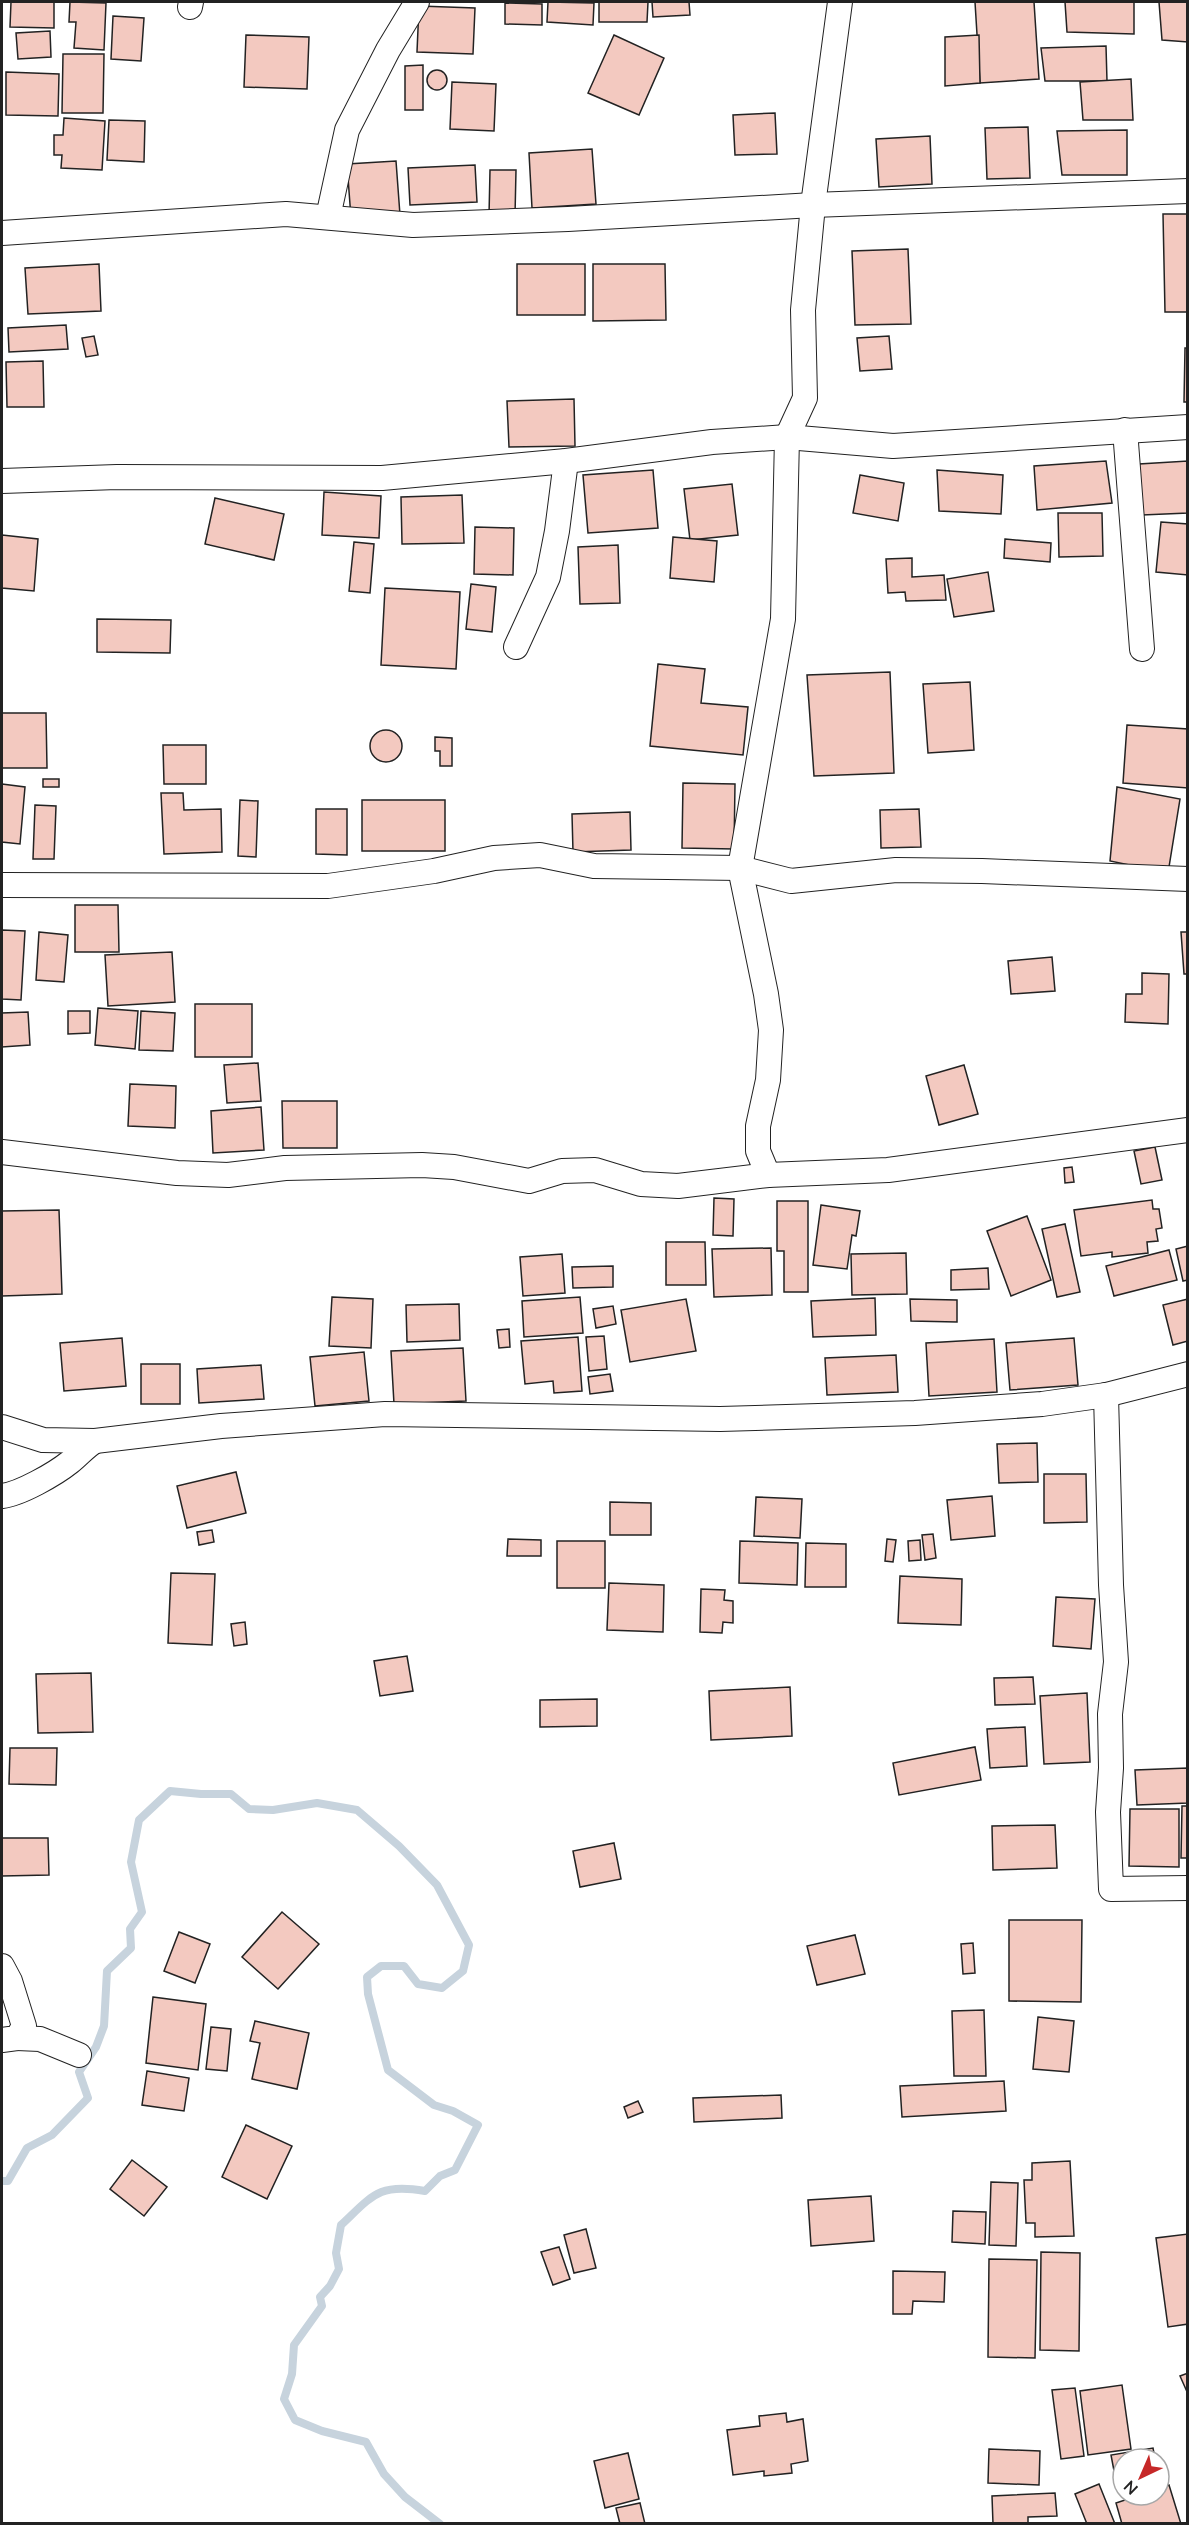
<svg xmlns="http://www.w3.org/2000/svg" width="1189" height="2525" viewBox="0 0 1189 2525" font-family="'Nunito Sans',sans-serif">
<rect width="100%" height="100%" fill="#fff"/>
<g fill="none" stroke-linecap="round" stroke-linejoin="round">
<path stroke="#c7d3dd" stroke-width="8" d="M2,2181H8L27,2148L52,2135L88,2098L79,2072L96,2047L104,2026L107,1971L131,1948L130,1929L142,1912L131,1862L139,1820L170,1791L201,1794H231L249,1809L273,1810L317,1803L357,1810L399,1846L437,1885L469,1945L463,1971L442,1988L418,1984L404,1966H381L367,1977L368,1994L388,2070L434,2105L453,2111L478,2125L455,2170L440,2176L425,2191C379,2183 373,2195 341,2225L336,2253L339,2269L330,2286L320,2297L322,2306L294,2345L292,2374L284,2399L295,2420L322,2431L366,2442L384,2474L405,2497L440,2524"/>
</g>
<g fill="#f3c9c0" stroke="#222" stroke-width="1.5">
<polygon points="11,2 54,2 54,28 10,27"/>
<polygon points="70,2 106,3 104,50 74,48 76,22 69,22"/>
<polygon points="548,2 594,3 593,25 547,22"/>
<polygon points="599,2 648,2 647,22 599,22"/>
<polygon points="652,2 689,2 690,15 653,17"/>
<polygon points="975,2 1034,2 1039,79 980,83"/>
<polygon points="1065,2 1134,2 1134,34 1067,32"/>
<polygon points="1159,2 1188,2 1188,42 1162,40"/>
<polygon points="505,3 542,4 542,25 505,24"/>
<polygon points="419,6 475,8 473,54 417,52"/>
<polygon points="113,16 144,18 141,61 111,59"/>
<polygon points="50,31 51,57 18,59 16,33"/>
<polygon points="246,35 309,37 307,89 244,87"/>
<polygon points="614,35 664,58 639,115 588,93"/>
<polygon points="979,35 980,83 945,86 945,37"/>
<polygon points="1106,46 1107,81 1045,81 1041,48"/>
<polygon points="63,54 104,54 103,113 62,113"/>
<polygon points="423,65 423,110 405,110 405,66"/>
<circle cx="437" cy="80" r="10"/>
<polygon points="6,72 59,74 58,116 6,115"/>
<polygon points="1131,79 1133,120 1083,120 1080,82"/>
<polygon points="452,82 496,84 494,131 450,129"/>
<polygon points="775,113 777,154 735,155 733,115"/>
<polygon points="64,118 105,121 102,170 61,168 62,155 54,155 54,135 63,135"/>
<polygon points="109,120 145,121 144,162 107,160"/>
<polygon points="1028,127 1030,178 987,179 985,128"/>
<polygon points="1127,130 1127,175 1062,175 1057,131"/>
<polygon points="930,136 932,184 879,187 876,139"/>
<polygon points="592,149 596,204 532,208 529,153"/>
<polygon points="396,161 400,215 351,218 347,164"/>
<polygon points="475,165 477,202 410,205 408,168"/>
<polygon points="490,170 516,170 515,216 489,216"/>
<polygon points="1163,214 1188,214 1188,312 1165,312"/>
<polygon points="908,249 911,324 855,325 852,251"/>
<polygon points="99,264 101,311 28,314 25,268"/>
<rect x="517" y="264" width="68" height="51"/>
<polygon points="593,264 665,264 666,320 593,321"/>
<polygon points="66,325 68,349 9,352 8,328"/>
<polygon points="94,336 98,355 86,357 82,338"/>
<polygon points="889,336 892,369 860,371 857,338"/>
<polygon points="1185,348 1188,348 1188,402 1184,402"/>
<polygon points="43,361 44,407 7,407 6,362"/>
<polygon points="574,399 575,446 509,447 507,401"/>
<polygon points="1106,461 1112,503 1037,510 1034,466"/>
<polygon points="1188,461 1188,513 1142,515 1139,464"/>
<polygon points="653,470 658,528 588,533 583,475"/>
<polygon points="937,470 1003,475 1001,514 939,511"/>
<polygon points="860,475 904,483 898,521 853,513"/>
<polygon points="732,484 738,535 690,540 684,489"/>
<polygon points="324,492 381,496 379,538 322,535"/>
<polygon points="462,495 464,543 402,544 401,497"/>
<polygon points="215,498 284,514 274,560 205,544"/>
<polygon points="1058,513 1102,513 1103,556 1059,557"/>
<polygon points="1161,522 1188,524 1188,575 1156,572"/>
<polygon points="475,527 514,528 513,575 474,574"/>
<polygon points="2,535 38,539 34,591 2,588"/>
<polygon points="673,537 717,541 714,582 670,578"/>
<polygon points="1005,539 1051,543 1050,562 1004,558"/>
<polygon points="354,542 374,544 370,593 349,591"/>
<polygon points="618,545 620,603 580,604 578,547"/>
<polygon points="912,558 912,577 944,575 946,600 906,601 905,592 888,593 886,559"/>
<polygon points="988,572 994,611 954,617 947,579"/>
<polygon points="471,584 496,587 492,632 466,629"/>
<polygon points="385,588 460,592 456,669 381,665"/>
<polygon points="97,619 171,620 170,653 97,652"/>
<polygon points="658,664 705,669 701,703 748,707 743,755 650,746"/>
<polygon points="890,672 894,773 814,776 807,675"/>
<polygon points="970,682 974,750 928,753 923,684"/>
<polygon points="2,713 46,713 47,768 2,768"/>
<polygon points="1127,725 1188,729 1188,788 1123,783"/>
<circle cx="386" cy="746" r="16"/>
<polygon points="435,737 452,738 452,766 440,766 440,751 435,751"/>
<polygon points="163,745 206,745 206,784 164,784"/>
<rect x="43" y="779" width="16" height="8"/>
<polygon points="683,783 735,784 734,849 682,848"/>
<polygon points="2,784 25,787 20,844 2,842"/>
<polygon points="1117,787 1180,799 1168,873 1110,861"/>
<polygon points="161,793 183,793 184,810 221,809 222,852 164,854"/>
<polygon points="240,800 258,801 256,857 238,856"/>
<rect x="362" y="800" width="83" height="51"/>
<polygon points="35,805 56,806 54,859 33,859"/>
<polygon points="316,809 347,809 347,855 316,854"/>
<polygon points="919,809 921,847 881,848 880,810"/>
<polygon points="630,812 631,850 573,852 572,814"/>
<polygon points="75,905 118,905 119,952 75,952"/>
<polygon points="2,930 25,931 21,1000 2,999"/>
<polygon points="39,932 68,935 64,982 36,980"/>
<polygon points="1181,932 1188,932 1188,974 1184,974"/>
<polygon points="172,952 175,1002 108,1006 105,955"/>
<polygon points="1052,957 1055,991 1011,994 1008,961"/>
<polygon points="1142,973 1169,974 1168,1024 1125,1022 1126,994 1142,994"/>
<rect x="195" y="1004" width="57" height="53"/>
<polygon points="98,1008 138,1011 135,1049 95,1045"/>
<polygon points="68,1011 90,1011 90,1033 68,1034"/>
<polygon points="141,1011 175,1013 173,1051 139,1050"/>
<polygon points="28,1012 30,1045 2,1047 2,1013"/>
<polygon points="258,1063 261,1101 227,1103 224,1065"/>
<polygon points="964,1065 978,1114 939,1125 926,1076"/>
<polygon points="130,1084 176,1086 175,1128 128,1126"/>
<polygon points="282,1101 337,1101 337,1148 283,1148"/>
<polygon points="261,1107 264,1150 213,1153 211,1111"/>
<polygon points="1155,1147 1162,1180 1141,1184 1134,1151"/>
<polygon points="1072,1167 1074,1182 1065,1183 1064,1168"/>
<polygon points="714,1198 734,1199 733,1236 713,1235"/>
<polygon points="1152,1200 1153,1209 1159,1209 1162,1228 1156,1229 1158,1241 1147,1242 1148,1253 1112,1257 1112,1252 1081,1256 1074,1210"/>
<polygon points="777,1201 808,1201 808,1292 784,1292 784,1251 777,1251"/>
<polygon points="821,1205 860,1211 856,1236 852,1235 847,1269 813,1265"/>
<polygon points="59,1210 62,1294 2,1296 2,1211"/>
<polygon points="1027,1216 1051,1280 1011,1296 987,1231"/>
<polygon points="1065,1224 1080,1292 1057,1297 1042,1229"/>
<polygon points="666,1242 705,1242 706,1285 666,1285"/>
<polygon points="1188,1246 1188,1280 1183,1281 1176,1249"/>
<polygon points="771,1248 772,1295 714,1297 712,1249"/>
<polygon points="1169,1250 1177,1280 1114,1296 1106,1266"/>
<polygon points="906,1253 907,1294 852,1295 851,1254"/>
<polygon points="562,1254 565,1293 523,1296 520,1257"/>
<polygon points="613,1266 613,1287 573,1288 572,1267"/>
<polygon points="988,1268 989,1289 951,1290 951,1270"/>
<polygon points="332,1297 373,1299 371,1348 329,1346"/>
<polygon points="580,1297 583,1333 524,1337 522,1301"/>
<polygon points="875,1298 876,1335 813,1337 811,1301"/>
<polygon points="686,1299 696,1351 630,1362 621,1310"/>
<polygon points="910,1299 957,1300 957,1322 911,1321"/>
<polygon points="1188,1299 1188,1341 1173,1345 1163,1305"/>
<polygon points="459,1304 460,1340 407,1342 406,1305"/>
<polygon points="613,1306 616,1324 596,1328 593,1309"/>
<polygon points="509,1329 510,1347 499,1348 497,1330"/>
<polygon points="604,1336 607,1369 589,1371 586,1337"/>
<polygon points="578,1337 582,1391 554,1393 553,1381 525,1384 521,1341"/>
<polygon points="122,1338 126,1386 64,1391 60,1343"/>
<polygon points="1074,1338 1078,1385 1010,1390 1006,1343"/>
<polygon points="994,1339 997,1392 929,1396 926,1343"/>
<polygon points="463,1348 466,1401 394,1404 391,1351"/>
<polygon points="364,1352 369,1401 315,1406 310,1357"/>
<polygon points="896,1355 898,1392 827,1395 825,1358"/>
<rect x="141" y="1364" width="39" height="40"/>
<polygon points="261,1365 264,1399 199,1403 197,1369"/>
<polygon points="610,1374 613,1391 590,1394 588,1377"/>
<polygon points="1037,1443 1038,1482 999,1483 997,1444"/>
<polygon points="236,1472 246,1513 187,1528 177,1486"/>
<polygon points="1044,1474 1086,1474 1087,1522 1044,1523"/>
<polygon points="992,1496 995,1536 951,1540 947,1500"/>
<polygon points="756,1497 802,1499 800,1538 754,1536"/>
<polygon points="610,1502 651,1503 651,1535 610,1535"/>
<polygon points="212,1530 214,1542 199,1545 197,1532"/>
<polygon points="933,1534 936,1558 925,1560 922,1535"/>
<polygon points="508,1539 541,1540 541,1556 507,1556"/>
<polygon points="887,1539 896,1540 893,1562 885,1561"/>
<polygon points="920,1540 921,1560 909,1561 908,1541"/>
<rect x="557" y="1541" width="48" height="47"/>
<polygon points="740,1541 798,1543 797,1585 739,1583"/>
<polygon points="806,1543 846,1544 846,1587 805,1587"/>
<polygon points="171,1573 215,1574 212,1645 168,1643"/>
<polygon points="900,1576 962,1579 961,1625 898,1623"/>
<polygon points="609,1583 664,1585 663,1632 607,1630"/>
<polygon points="701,1589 725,1590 724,1600 733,1601 733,1623 723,1622 722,1633 700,1632"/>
<polygon points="1056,1597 1095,1599 1091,1649 1053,1646"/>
<polygon points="245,1622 247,1644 234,1646 231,1624"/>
<polygon points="407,1656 413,1691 380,1696 374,1661"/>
<polygon points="91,1673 93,1732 38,1733 36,1674"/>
<polygon points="1033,1677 1035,1704 995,1705 994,1678"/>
<polygon points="790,1687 792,1736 711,1740 709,1691"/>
<polygon points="1087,1693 1090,1762 1044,1764 1040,1696"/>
<polygon points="597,1699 597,1726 540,1727 540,1700"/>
<polygon points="1025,1727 1027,1766 990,1768 987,1729"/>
<polygon points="975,1747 981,1780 899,1795 893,1763"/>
<polygon points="10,1748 57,1748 56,1785 9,1784"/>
<polygon points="1188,1768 1188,1803 1137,1805 1135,1770"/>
<polygon points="1182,1806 1188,1806 1188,1858 1181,1858"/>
<polygon points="1130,1809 1179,1809 1179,1867 1129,1866"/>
<polygon points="1055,1825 1057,1868 993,1870 992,1826"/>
<polygon points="2,1838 48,1838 49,1875 2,1876"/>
<polygon points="614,1843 621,1879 580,1887 573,1851"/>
<polygon points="282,1912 319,1944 278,1989 242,1957"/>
<polygon points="1009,1920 1082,1920 1081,2002 1009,2001"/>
<polygon points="179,1932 210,1944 195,1983 164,1971"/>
<polygon points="855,1935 865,1974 817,1985 807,1946"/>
<polygon points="973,1943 975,1973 963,1974 961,1944"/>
<polygon points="153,1997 206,2004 198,2070 146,2063"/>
<polygon points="984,2010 986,2076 954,2076 952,2011"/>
<polygon points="1038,2017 1074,2021 1069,2072 1033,2069"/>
<polygon points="255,2021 309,2033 297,2089 252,2079 260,2043 250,2041"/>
<polygon points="211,2027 231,2029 227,2071 206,2069"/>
<polygon points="147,2071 189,2078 184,2111 142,2105"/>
<polygon points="1004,2081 1006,2111 902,2117 900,2086"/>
<polygon points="781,2095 782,2118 694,2122 693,2098"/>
<polygon points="638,2101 643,2112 628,2118 624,2107"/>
<polygon points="246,2125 292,2146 267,2199 222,2177"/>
<polygon points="132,2160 167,2187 144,2216 110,2189"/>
<polygon points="1070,2161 1074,2236 1035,2237 1035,2223 1026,2223 1024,2180 1032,2180 1032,2163"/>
<polygon points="991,2182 1018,2183 1016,2246 989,2245"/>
<polygon points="871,2196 874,2241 811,2246 808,2200"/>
<polygon points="953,2211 986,2212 985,2244 952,2242"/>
<polygon points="586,2229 596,2268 574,2273 564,2235"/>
<polygon points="1188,2234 1188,2324 1168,2327 1156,2238"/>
<polygon points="559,2247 570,2279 553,2285 541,2252"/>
<polygon points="1041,2252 1080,2253 1079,2351 1040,2350"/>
<polygon points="989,2259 1037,2260 1035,2358 988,2357"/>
<polygon points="893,2271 945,2272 944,2302 913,2301 912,2314 893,2314"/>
<polygon points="1188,2373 1188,2394 1180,2376"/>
<polygon points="1122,2385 1131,2449 1088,2455 1080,2391"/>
<polygon points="1075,2388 1084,2456 1061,2459 1052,2390"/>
<polygon points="786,2413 787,2422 803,2419 808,2461 791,2464 792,2473 764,2476 764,2471 733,2475 727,2430 760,2426 759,2416"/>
<polygon points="1153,2448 1155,2459 1123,2459 1123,2474 1115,2476 1111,2455"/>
<polygon points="989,2449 1040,2451 1039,2485 988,2483"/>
<polygon points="628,2453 639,2499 605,2508 594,2461"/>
<polygon points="1099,2484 1115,2524 1087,2524 1075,2494"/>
<polygon points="1169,2485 1181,2524 1122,2524 1116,2503 1140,2495 1159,2495 1159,2489"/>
<polygon points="1055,2493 1057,2516 1028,2517 1028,2524 993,2524 992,2496"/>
<polygon points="640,2503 645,2524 620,2524 616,2508"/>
</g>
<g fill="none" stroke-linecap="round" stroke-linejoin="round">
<defs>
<g id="street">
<polyline points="190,7 191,2"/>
<polyline points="328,217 347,130 388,50 417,2"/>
<polyline points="2,233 286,214 413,225 568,219 813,205 1188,191"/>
<polyline points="1125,430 1142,649"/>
<polyline points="2,481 117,477 382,478 566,461 712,442 787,437 893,446 1188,427"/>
<polyline points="516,647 548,577 557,531 566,461"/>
<polyline points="2,885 328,886 434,871 494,858 540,855 594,866 740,868 791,881 896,870 982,871 1188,879"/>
<polyline points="2,1152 177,1173 228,1175 285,1168 422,1165 454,1167 529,1181 562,1171 595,1170 641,1184 678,1186 768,1175 888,1170 1188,1130"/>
<polyline points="768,1175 758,1151 758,1126 768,1080 771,1030 766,994 740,868 783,619 787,437 805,398 803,310 813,205 840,2"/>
<polyline points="1106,1395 1111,1585 1116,1662 1110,1714 1111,1768 1108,1812 1111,1889 1188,1888"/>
<polyline points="2,1427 43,1440 95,1441 221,1426 385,1414 720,1419 915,1413 1042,1404 1106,1395 1188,1374"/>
<path d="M2,1496C20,1494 55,1474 70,1462C79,1455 85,1447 95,1441"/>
<polyline points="2,1966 10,1981 24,2026 17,2038 2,2040"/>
<polyline points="17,2038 40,2039 79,2055"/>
</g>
</defs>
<use href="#street" stroke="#222" stroke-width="26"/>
<use href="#street" stroke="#fff" stroke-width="24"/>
</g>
<rect width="1189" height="2525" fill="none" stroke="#222222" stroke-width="6"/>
<g transform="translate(1141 2477) rotate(224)"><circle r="28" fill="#ffffff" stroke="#a7a7a7" stroke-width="1.5"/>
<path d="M0-4.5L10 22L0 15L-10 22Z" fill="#c62828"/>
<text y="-9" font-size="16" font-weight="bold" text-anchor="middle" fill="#222222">N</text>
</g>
</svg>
